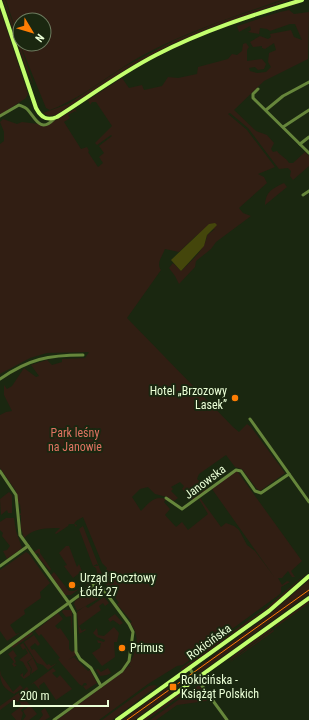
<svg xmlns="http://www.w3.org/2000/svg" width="309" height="720" viewBox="0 0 309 720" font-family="'Roboto Condensed',sans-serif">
<rect width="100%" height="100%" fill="#1a2710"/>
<g fill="#311e13">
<polygon points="3,0 5,0 34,86 26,69"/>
<path d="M6,0H281C236,16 190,30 147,53C114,70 85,97 50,110L46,108L20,44H44V20H20V43Z"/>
<polygon points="284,0 290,0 210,28 172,44 133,65 56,115 49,116 43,113 68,104 124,67 175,40 219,22"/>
<polygon points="0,9 28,94 26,98 0,115"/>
<path d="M289,10L294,14L309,12L308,59L264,81L234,110L256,131L267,135L274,143L271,149L273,152L277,151C281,157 286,157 289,163H293L305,152L309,156V166L293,180L290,176L291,171L288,168L279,169L248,128L230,113L228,114L247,130L275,167L258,174L264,177L267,183L239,208L243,213L251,216L216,242L211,249L196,261L195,267L179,284L175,276L169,268L173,263L181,271C191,261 205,250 207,235L215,229L197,235L179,252L165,249C162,257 156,263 161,270L127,318L233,427L239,432L247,424L251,427L285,473L260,491L256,488L242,469L235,467L226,455L199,474L197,479L208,489L192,500L182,489L184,486L180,482L171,487L173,489L171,491L178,498L174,501L167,497L155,494L148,487L140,489L132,497L141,511C149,503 154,495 166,499L164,502L170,509L165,515L176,527L182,522L188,530L208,514L199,499L200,498L221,527L226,523L234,526L239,530L247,545L255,551L275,578L212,489L237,471L302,561L291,571L295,577H292L288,571L282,578H278L282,585L287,581L290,582L281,587V593L276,597L183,665L177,666L148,684L99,720H57L123,672L128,666L131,667L129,665C135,654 142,636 130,623L132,622L117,604L119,603L104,582L108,576L106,574L104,575L107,568L102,563L83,517L76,521L74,524L77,525L76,527L74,524H69L68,526L56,534L55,533L60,528C47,528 33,528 24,538L20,525H21V515H19L21,513L20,504L18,503L16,491L0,468V415L6,412L12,411L4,395V385L7,389L12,386L24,368L36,377L39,376L31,365L47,360L52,365L62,362V359L85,358L89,352L47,353L30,358L0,374V144L4,141V132L0,122L3,119L17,124L22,122L47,125L75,109L77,113L75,111L68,115L70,118L64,122L81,149L87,147L89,151L88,152L98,167L103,163L99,157L104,153L99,146L112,136L111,135L97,145L95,143L112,126L96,102H92L90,105L88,100L122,78L129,88L142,85L144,90L162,86L168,77L178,78L197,74L198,67L228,59L232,54L237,55L242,51L243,44L246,43L249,47L247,50V61L262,59L266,64L264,69L258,70L255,67L249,68L250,71L257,73L266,72L271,67L268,62L269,53L276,50L274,43L265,49L262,48V46L253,47L250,42L260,36L268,39L271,37L270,34L291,30L294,37L302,40L295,24H290L270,31L267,29L260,28L259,34L248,32L251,30L250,26L239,32L237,26C255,21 271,13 289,10Z"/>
<path d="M284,183L287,187L265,205C266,191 272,189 284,183Z"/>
<polygon points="9,492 12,495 12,513 8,513 7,510 1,515 0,499"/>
<polygon points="6,518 14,518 16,531 22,548 7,559 3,551 7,550 10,546 2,536 3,533 0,530 0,522"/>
<polygon points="83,526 103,577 88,587 86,585 92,580 86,583 93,578 95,579 97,573 96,568 93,566 98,566 97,564 93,566 79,529"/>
<polygon points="66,546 69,546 77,567 79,564 82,571 73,578 64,566 67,565 59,553"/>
<polygon points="38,549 40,549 40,553 51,569 50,571 38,557 40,556 38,553 36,554 34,552"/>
<polygon points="26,552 29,554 50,583 40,592 41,598 24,610 25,614 10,625 16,634 21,632 7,641 0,631 0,570"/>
<polygon points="309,571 274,604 181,671 181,668 266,608"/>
<polygon points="54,572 69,591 74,591 83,586 71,595 65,595 51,575"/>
<polygon points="309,580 309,594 201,672 198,672 196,670 197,668 271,613"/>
<polygon points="96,586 103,596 77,611 74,604 75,601"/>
<polygon points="104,597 109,603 105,606 103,603 99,606 101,610 79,626 82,631 85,629 86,630 79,634 77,612 85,606 88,608"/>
<polygon points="309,601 309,603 275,628 275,626"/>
<polygon points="63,610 71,610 72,612 72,637 71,616 66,617 62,612"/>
<polygon points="58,613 63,619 55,626 58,629 60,628 69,641 69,649 72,652 75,650 76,655 68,660 74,657 88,671 90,670 97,683 86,690 83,686 87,685 86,683 84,683 82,686 79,684 61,663 63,662 61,663 58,659 60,658 41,634 39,636 35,631"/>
<polygon points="115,614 123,623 120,625 113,620 110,622 108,619"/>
<polygon points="114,627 119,633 117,642 114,642 115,657 102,666 92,653 100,648 101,643 98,643 97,640 104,642 105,640 97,637 93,633 97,628 98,635 104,636"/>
<polygon points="270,629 273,629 228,662 233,656"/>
<polygon points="273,630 274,631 229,663 235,658"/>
<polygon points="32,632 33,634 13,648 11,646"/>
<polygon points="34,635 40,644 38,646 35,643 30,647 32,650 34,649 47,665 49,664 51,666 57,663 48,670 43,665 37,663 24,642"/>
<polygon points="23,643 33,658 27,662 31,669 30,675 24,679 20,675 23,673 23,677 28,671 23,662 19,660 28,653 25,648 23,650 20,645"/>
<polygon points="13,650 17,656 14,658 16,662 14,664 17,665 14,667 12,664 14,662 8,654"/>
<polygon points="33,658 38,669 31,674 32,669 28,662"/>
<polygon points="53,668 56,671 52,673 57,678 60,675 72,689 56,700 44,682 39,686 40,690 34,683 30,685"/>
<polygon points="108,668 111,673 107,675 100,676 96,670 98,669 101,672"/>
<path d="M0,670L1,675L13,692L20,685L23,688L14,694C3,688 0,683 0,670Z"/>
<polygon points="182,677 168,688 169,689 183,679 185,682 171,692 171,693 134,720 122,720"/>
<polygon points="154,685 157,686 112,720 102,720 149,686"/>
<polygon points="198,686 200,686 209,698 206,701 177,705 156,720 150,720"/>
<polygon points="27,687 29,690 26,692 31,693 33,696 32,697 28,694 24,698 37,714 29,720 23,720 26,716 23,711 28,707 26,705 21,710 23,713 21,720 16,720 11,714 22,706 19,701 17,702 15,699 0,710 0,706"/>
<polygon points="189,687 190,689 147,720 143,720"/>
<polygon points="45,708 50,717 45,720 39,720 43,715 41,711"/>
</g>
<polygon fill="#44460b" points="215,223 217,225 207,235 204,246 181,271 171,260 209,224"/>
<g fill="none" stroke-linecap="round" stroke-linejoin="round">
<g stroke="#66863b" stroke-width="3">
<polyline points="258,89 253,94 253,98 309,153"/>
<polyline points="266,110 283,96 309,82"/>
<path d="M0,116L19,105C21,106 25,107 27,109C35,117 40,134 54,119"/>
<polyline points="283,127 309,110"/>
<polyline points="300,144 309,137"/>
<polyline points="303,195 309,191"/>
<path d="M0,379C29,359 48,355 83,355"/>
<polyline points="250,419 309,502"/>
<polyline points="0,471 16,495 20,535 69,603"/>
<polyline points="166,498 182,509 236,470 241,471 255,491 261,493 289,474"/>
<polyline points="0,566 28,546"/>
<polyline points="69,603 75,614 76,652 80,659 91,668 101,686"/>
<polyline points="0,653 107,575"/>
<polyline points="189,668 227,720"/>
<polyline points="54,720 122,671 129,661 133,632 129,624 98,582"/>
</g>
<g stroke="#c3fe6e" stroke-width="4">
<path d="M0,1L36,108C41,118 47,121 57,117C90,96 121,73 156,55C202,31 252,15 302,0"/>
<polyline points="117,720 269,611 309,576"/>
<polyline points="139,720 309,598"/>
</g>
<polyline stroke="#fd7d04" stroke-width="1" points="127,720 309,590"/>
</g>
<g fill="#fd7d04" stroke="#1a2710" stroke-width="1.5">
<circle cx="235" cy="398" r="4"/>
<circle cx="72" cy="585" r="4"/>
<circle cx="122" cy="648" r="4"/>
<rect x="169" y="683" width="8" height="8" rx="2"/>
</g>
<g text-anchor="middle" stroke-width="4" stroke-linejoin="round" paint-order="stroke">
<g font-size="12" fill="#ebffd7" stroke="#1a2710" text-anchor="start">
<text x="227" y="395" text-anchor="end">Hotel „Brzozowy<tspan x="227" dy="14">Lasek”</tspan></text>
<text x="80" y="582">Urząd Pocztowy<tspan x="80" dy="14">Łódź 27</tspan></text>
<text x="130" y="652">Primus</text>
<text x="181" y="684">Rokicińska -<tspan x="181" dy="14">Książąt Polskich</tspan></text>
</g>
<g font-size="12" fill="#df7362" stroke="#1a2710">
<text x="75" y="437">Park leśny<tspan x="75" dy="14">na Janowie</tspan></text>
</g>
<g font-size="12" fill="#ebffd7" stroke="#1a2710">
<text transform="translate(205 482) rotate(-37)" y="4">Janowska</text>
<text transform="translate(209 642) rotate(-36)" y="4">Rokicińska</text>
</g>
</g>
<g transform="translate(32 32) rotate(128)"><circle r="19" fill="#1a2710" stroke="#6e7d60"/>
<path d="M0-3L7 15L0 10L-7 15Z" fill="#fd7d04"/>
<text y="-6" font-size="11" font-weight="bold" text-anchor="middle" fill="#ebffd7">N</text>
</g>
<path d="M14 700v6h94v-6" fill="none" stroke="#ebffd7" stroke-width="2"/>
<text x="20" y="700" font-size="12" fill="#ebffd7" stroke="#1a2710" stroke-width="3" paint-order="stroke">200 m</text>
</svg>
